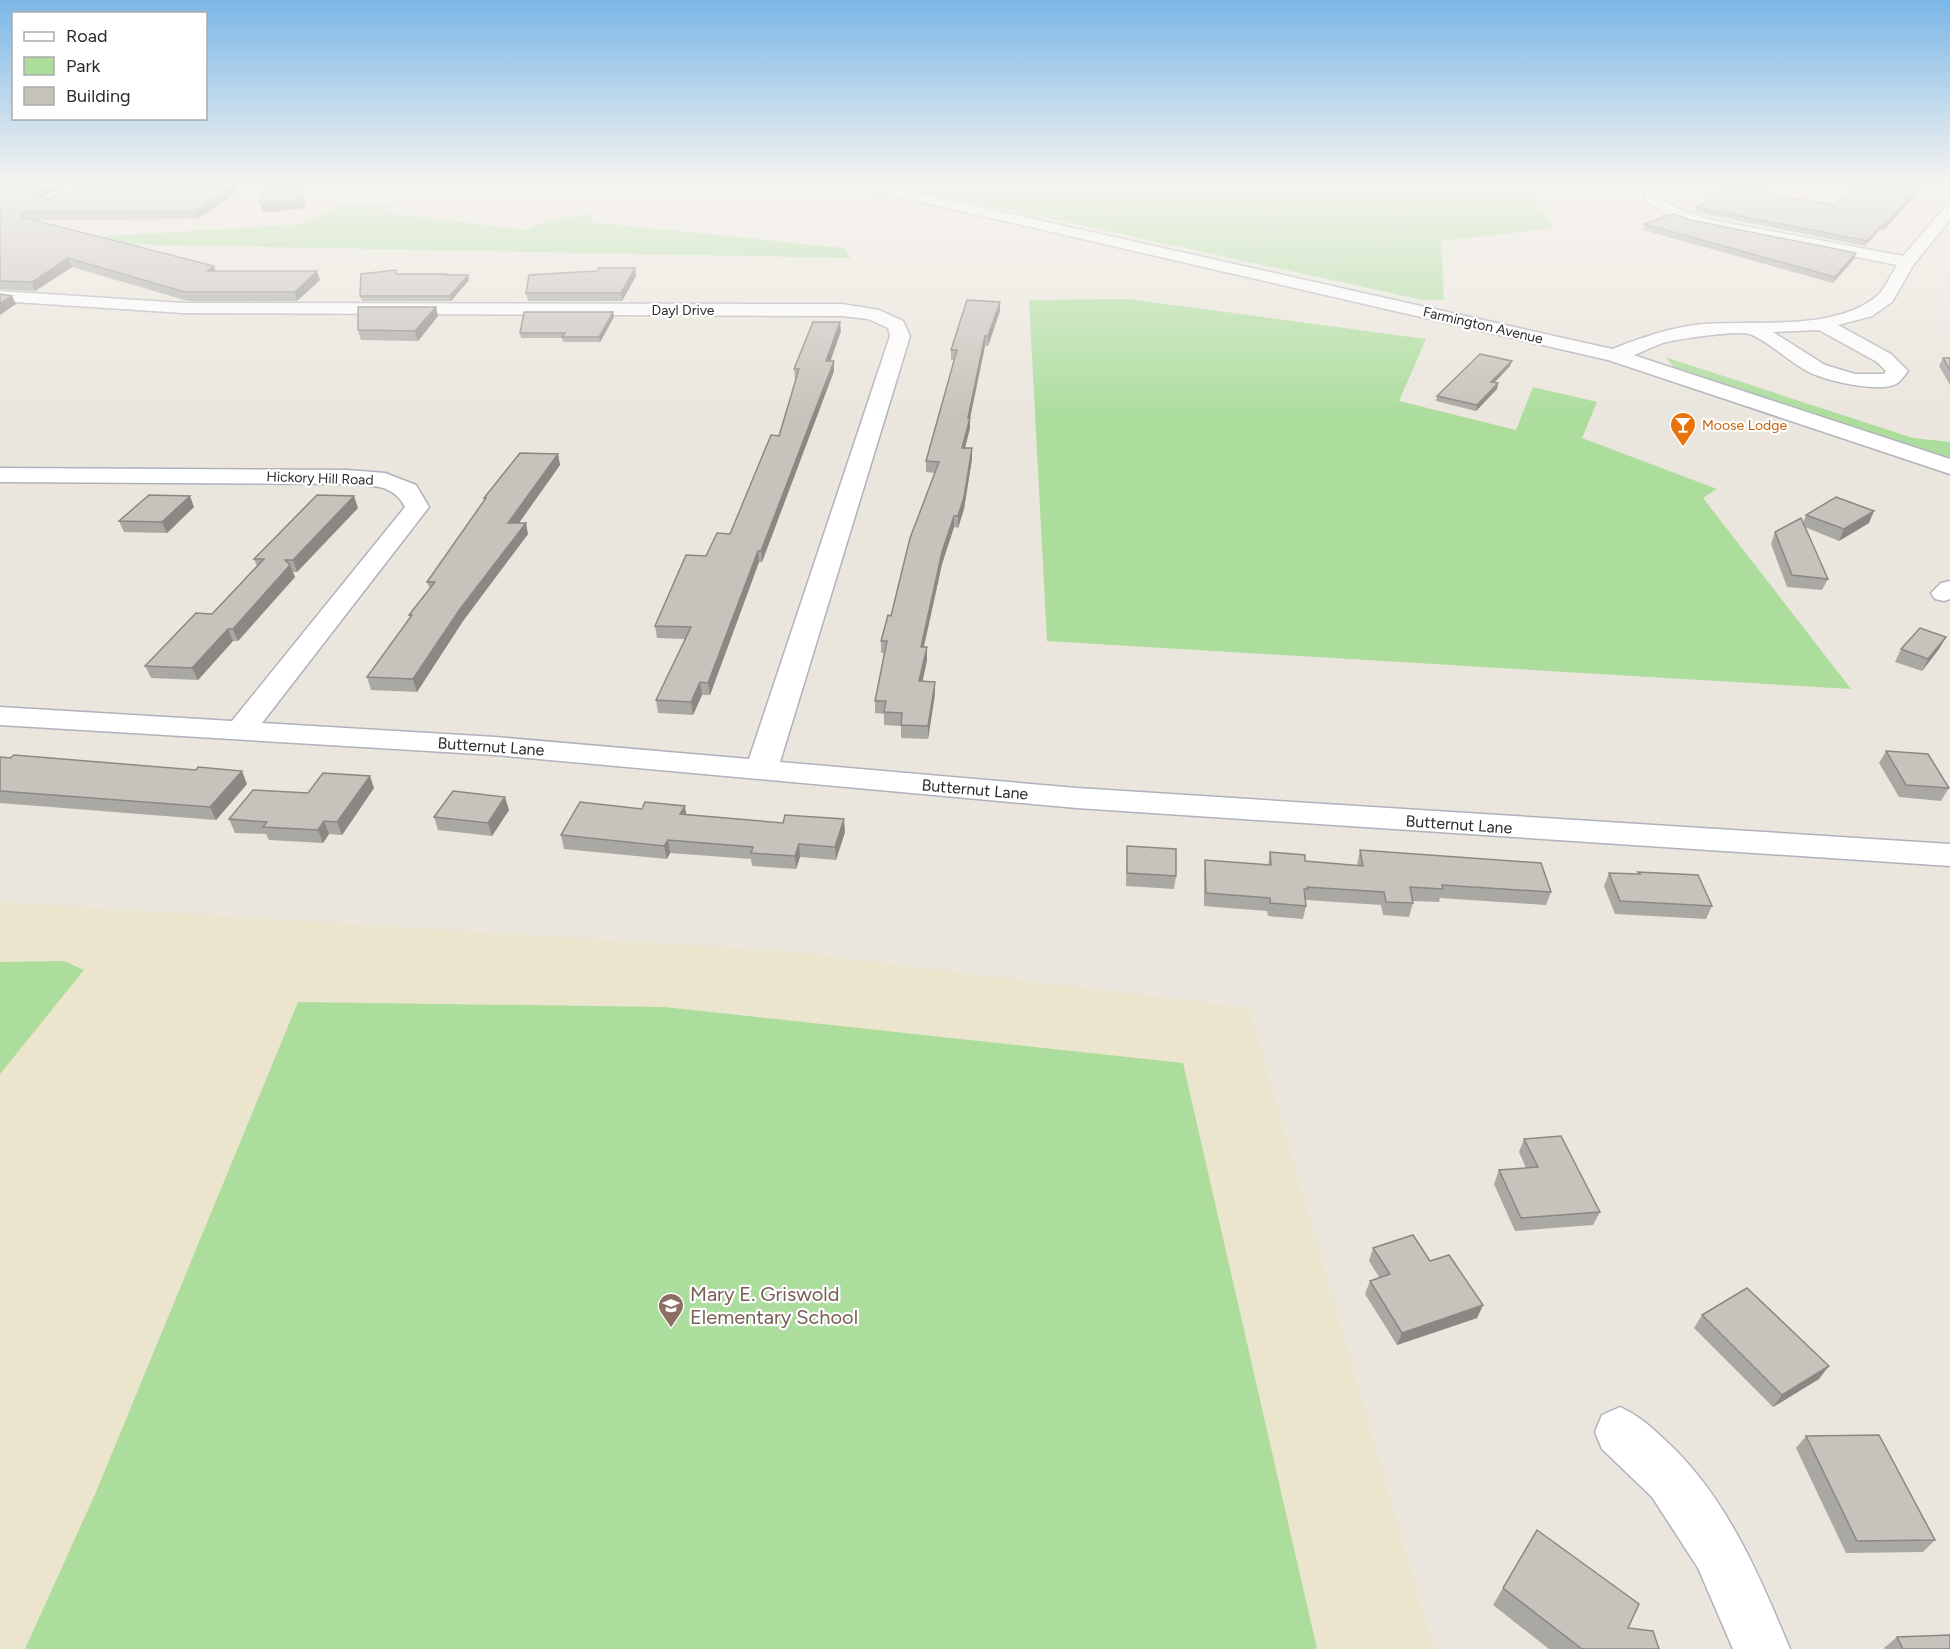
<svg xmlns="http://www.w3.org/2000/svg" width="1950" height="1649" viewBox="0 0 1950 1649" font-family="Figtree,sans-serif">
<rect width="100%" height="100%" fill="#ebe6dd"/>
<polygon fill="#ebe5cd" points="0,902 786,951 1249,1008 1434,1649 0,1649"/>
<g fill="#acdd9d">
<polygon points="897,185 1523,185 1554,228 1441,241 1444,300 1423,300"/>
<polygon points="342,203 393,206 380,212 527,230 550,219 594,214 589,222 844,248 851,258 56,243 75,238 303,224"/>
<polygon points="1128,299 1426,339 1399,401 1516,430 1533,387 1597,402 1582,438 1717,489 1703,498 1851,689 1047,641 1029,300"/>
<polygon points="1665,357 1913,438 1950,442 1950,458 1674,367"/>
<polygon points="64,961 84,970 0,1074 0,962"/>
<polygon points="298,1002 664,1007 1183,1063 1317,1649 25,1649 96,1492"/>
</g>
<g fill="none" stroke-linecap="round" stroke-linejoin="round">
<defs>
<g id="street">
<path d="M1645,185H1661L1658,189L1659,197C1674,208 1691,214 1708,219L1903,256L1945,207L1950,205V220L1914,264L1892,302L1872,316L1838,325L1891,354L1908,371C1905,375 1900,382 1896,384C1879,393 1827,381 1811,373C1791,364 1768,340 1749,334C1738,330 1677,339 1663,343C1646,348 1625,364 1607,359L1604,355L1607,351C1636,340 1664,329 1695,325C1749,319 1833,333 1877,296C1885,289 1891,275 1897,265L1689,224L1667,215L1647,202L1643,188ZM1819,330L1877,362L1886,371L1884,374H1855L1825,365L1773,332Z"/>
<path d="M0,291L183,303L842,304L879,310L903,321L910,336L780,762L1077,788L1950,844V866L1077,808L495,755L0,725V707L232,721L405,507C393,483 371,486 347,484L0,482V468L347,470L385,473L416,485L429,507L262,723L495,737L749,759L890,336L888,328L868,319L842,316L183,313L0,301Z"/>
<polygon points="1950,581 1950,599 1944,601 1935,599 1931,593 1941,583"/>
<path d="M1620,1407C1638,1415 1650,1426 1664,1439C1725,1494 1759,1574 1790,1649H1733L1698,1568L1652,1497L1602,1449L1595,1432L1602,1415Z"/>
</g>
<polygon id="secondary" points="858,185 883,185 1621,351 1950,459 1950,474 1608,360 865,189 860,188"/>
</defs>
<use href="#street" stroke="#b0b1bc" stroke-width="3"/>
<use href="#secondary" stroke="#b0b1bc" stroke-width="3"/>
<g stroke="#c3c3c3" stroke-width="2" stroke-dasharray="2 1.5" stroke-linecap="butt">
<polyline points="1020,185 1043,202"/>
<polyline points="1110,219 1135,190 1135,185"/>
<path d="M1249,247C1282,228 1273,217 1277,185"/>
<polyline points="1293,257 1324,260 1378,248 1405,227 1406,211 1398,204 1395,185"/>
</g>
<use href="#street" fill="#fff" fill-rule="evenodd"/>
<use href="#secondary" fill="#fff" fill-rule="evenodd"/>
</g>
<g fill="#aaa8a2">
<polygon points="0,185 73,185 43,196 42,198 45,200 235,185 237,192 198,219 34,220 215,271 320,280 297,301 188,301 72,267 35,291 0,289"/>
<polygon points="1767,185 1766,191 1762,194 1835,205 1857,185 1924,185 1883,231 1879,230 1865,246 1695,212 1696,207"/>
<polygon points="1690,220 1854,259 1833,283 1643,230 1644,224"/>
<polygon points="635,268 636,276 622,301 528,301 526,293"/>
<polygon points="396,270 396,274 447,275 469,280 451,301 362,301 360,296"/>
<polygon points="1000,311 988,346 985,346 970,418 970,428 965,448 972,459 964,509 958,528 954,527 942,564 924,647 927,647 927,660 922,681 935,694 928,739 901,738 901,726 884,725 884,714 875,713 875,701 884,653 881,653 881,641 891,616 935,473 926,472 926,461 954,360 951,360 951,350"/>
<polygon points="613,312 614,317 600,342 563,342 562,338 521,338 520,333"/>
<polygon points="438,316 418,341 361,340 358,330"/>
<polygon points="841,331 830,361 834,371 762,562 759,562 710,695 702,695 693,715 658,713 656,700 685,639 657,638 655,626 706,556 730,534 779,436 796,379 795,379 794,369"/>
<polygon points="1943,358 1950,358 1950,385 1939,366"/>
<polygon points="1510,366 1495,382 1498,383 1497,389 1476,411 1436,401 1437,396"/>
<polygon points="558,454 560,465 519,523 528,534 463,621 417,692 371,690 367,677 410,618 409,615 430,589 427,582 485,500 484,498"/>
<polygon points="194,507 167,533 124,532 119,521"/>
<polygon points="358,508 297,572 293,572 295,577 238,641 233,641 198,680 151,678 145,666 212,614 257,566 254,559"/>
<polygon points="1806,515 1869,523 1839,541 1805,527 1828,579 1822,590 1787,587 1771,544 1775,532 1803,523"/>
<polygon points="1946,637 1939,649 1922,671 1895,662 1901,649"/>
<polygon points="1886,751 1949,788 1941,801 1899,797 1879,763"/>
<polygon points="0,757 247,784 216,820 0,803"/>
<polygon points="374,788 342,835 329,834 323,843 269,840 266,834 235,833 229,819 308,793"/>
<polygon points="509,810 492,836 438,830 434,817"/>
<polygon points="686,815 845,832 836,860 800,857 796,869 752,866 751,859 670,853 667,859 564,849 561,835"/>
<polygon points="1127,846 1176,876 1174,889 1126,886"/>
<polygon points="1360,850 1551,892 1546,905 1440,898 1439,902 1413,901 1413,903 1409,917 1383,915 1381,905 1306,900 1306,906 1303,919 1268,916 1267,911 1204,906 1204,873 1205,860 1268,865 1270,852 1305,861 1357,865"/>
<polygon points="1638,872 1712,906 1706,919 1615,914 1604,886 1609,873 1637,874"/>
<polygon points="1524,1139 1600,1212 1593,1225 1515,1231 1494,1184 1499,1170 1526,1168 1519,1152"/>
<polygon points="1373,1248 1430,1261 1483,1305 1477,1318 1397,1345 1365,1294 1370,1281 1379,1277 1369,1261"/>
<polygon points="1702,1315 1819,1379 1773,1407 1694,1328"/>
<polygon points="1806,1436 1935,1540 1923,1552 1846,1553 1796,1448"/>
<polygon points="1537,1530 1628,1628 1659,1649 1549,1649 1493,1605"/>
<polygon points="1897,1637 1950,1649 1885,1649 1884,1648"/>
</g>
<g fill="#8b8884">
<polygon points="50,185 73,185 43,196 39,201 36,194 40,188"/>
<polygon points="235,185 237,192 198,219 196,211"/>
<polygon points="301,185 306,208 263,213 260,204"/>
<polygon points="1767,185 1766,191 1757,198 1759,193"/>
<polygon points="1922,185 1924,185 1883,231 1885,225"/>
<polygon points="1882,225 1879,230 1865,246 1867,241"/>
<polygon points="1856,253 1854,259 1833,283 1835,277"/>
<polygon points="68,258 72,267 35,291 32,282"/>
<polygon points="214,266 217,275 207,271"/>
<polygon points="635,268 636,276 622,301 621,293"/>
<polygon points="317,271 320,280 297,301 295,292"/>
<polygon points="468,275 469,280 451,301 450,296"/>
<polygon points="12,296 16,304 0,315 0,303"/>
<polygon points="1000,302 1000,311 988,346 988,336"/>
<polygon points="436,307 438,316 418,341 415,331"/>
<polygon points="613,312 614,317 600,342 599,337"/>
<polygon points="840,322 841,331 827,371 826,361"/>
<polygon points="985,336 985,346 970,418 970,428 962,459 962,448 968,418"/>
<polygon points="834,361 834,371 762,562 761,551"/>
<polygon points="1512,361 1510,366 1490,387 1491,382"/>
<polygon points="1498,383 1497,389 1476,411 1477,405"/>
<polygon points="972,448 972,459 964,509 958,528 958,516"/>
<polygon points="558,454 560,465 511,534 508,523"/>
<polygon points="190,496 194,507 167,533 162,522"/>
<polygon points="354,496 358,508 297,572 293,560"/>
<polygon points="1874,511 1869,523 1839,541 1844,529"/>
<polygon points="954,516 954,527 942,564 921,659 921,647 942,552"/>
<polygon points="526,523 528,534 463,621 417,692 413,679 460,609"/>
<polygon points="758,551 759,562 710,695 708,683"/>
<polygon points="290,565 295,577 238,641 233,629"/>
<polygon points="228,629 233,641 198,680 192,668"/>
<polygon points="1946,637 1939,649 1922,671 1928,659"/>
<polygon points="927,647 927,660 920,694 919,681"/>
<polygon points="700,682 702,695 693,715 691,702"/>
<polygon points="935,682 935,694 928,739 928,726"/>
<polygon points="242,771 247,784 216,820 210,807"/>
<polygon points="370,776 374,788 342,835 337,822"/>
<polygon points="505,797 509,810 492,836 488,823"/>
<polygon points="685,806 687,819 680,814"/>
<polygon points="844,819 845,832 836,860 835,847"/>
<polygon points="324,821 329,834 323,843 318,830"/>
<polygon points="668,840 670,853 667,859 664,846"/>
<polygon points="799,844 800,857 796,869 795,856"/>
<polygon points="1483,1305 1477,1318 1397,1345 1402,1333"/>
<polygon points="1829,1366 1819,1379 1773,1407 1782,1395"/>
</g>
<g fill="#c6c3bc" stroke="#8b8884" stroke-width="1.5">
<polygon points="0,185 50,185 40,188 36,194 45,200 89,185 235,185 196,211 22,212 21,217 214,266 207,271 317,271 295,292 185,292 68,258 32,282 0,281"/>
<polygon points="262,185 300,185 304,199 260,204"/>
<polygon points="1726,185 1767,185 1759,193 1835,205 1857,185 1922,185 1885,225 1882,225 1867,241 1696,207 1705,204"/>
<polygon points="1674,214 1690,220 1856,253 1835,277 1644,224"/>
<polygon points="599,268 635,268 621,293 526,293 529,275 597,271"/>
<polygon points="396,270 396,274 446,274 445,275 468,275 450,296 360,296 361,274"/>
<polygon points="0,294 12,296 0,303"/>
<polygon points="967,300 1000,302 988,336 985,336 968,418 970,418 962,448 972,448 964,497 958,516 954,516 942,552 921,647 927,647 919,681 935,682 928,726 901,725 902,713 884,712 886,701 875,701 887,641 881,641 888,615 891,616 910,538 939,462 926,461 957,350 951,350"/>
<polygon points="358,307 436,307 415,331 358,330"/>
<polygon points="524,312 613,312 599,337 562,337 565,333 520,333"/>
<polygon points="813,322 840,322 826,361 834,361 761,551 758,551 708,683 700,682 691,702 656,700 691,627 655,626 686,555 706,556 717,533 730,534 771,435 779,436 799,369 794,369"/>
<polygon points="1480,354 1512,361 1491,382 1498,383 1477,405 1437,396"/>
<polygon points="1943,358 1950,358 1950,370"/>
<polygon points="520,453 558,454 508,523 526,523 460,609 413,679 367,677 412,615 409,615 435,582 427,582 486,498 484,498"/>
<polygon points="149,495 190,496 162,522 119,521"/>
<polygon points="317,495 354,496 293,560 285,560 290,565 233,629 228,629 192,668 145,666 196,613 212,614 264,559 254,559"/>
<polygon points="1836,497 1874,511 1844,529 1806,515"/>
<polygon points="1801,518 1828,579 1792,575 1775,532"/>
<polygon points="1920,628 1946,637 1928,659 1901,649"/>
<polygon points="1886,751 1928,754 1949,788 1906,785"/>
<polygon points="14,755 196,770 198,767 242,771 210,807 0,791 0,757 10,758"/>
<polygon points="323,773 370,776 337,822 324,821 318,830 263,827 267,822 229,819 253,790 308,793"/>
<polygon points="453,791 505,797 488,823 434,817"/>
<polygon points="580,802 642,809 645,802 685,806 680,814 783,823 785,815 844,819 835,847 799,844 795,856 751,853 753,847 668,840 664,846 561,835"/>
<polygon points="1127,846 1176,849 1176,876 1127,873"/>
<polygon points="1360,850 1541,863 1551,892 1442,885 1443,889 1410,887 1413,903 1386,902 1384,892 1307,887 1308,889 1304,889 1306,906 1270,903 1270,898 1206,893 1205,860 1271,865 1270,852 1305,855 1305,861 1363,866"/>
<polygon points="1638,872 1698,875 1712,906 1620,901 1609,873 1640,874"/>
<polygon points="1561,1136 1600,1212 1521,1218 1499,1170 1538,1167 1524,1139"/>
<polygon points="1413,1235 1430,1261 1449,1255 1483,1305 1402,1333 1370,1281 1390,1274 1373,1248"/>
<polygon points="1747,1288 1829,1366 1782,1395 1702,1315"/>
<polygon points="1879,1435 1935,1540 1857,1541 1806,1436"/>
<polygon points="1537,1530 1639,1604 1628,1628 1653,1631 1659,1649 1582,1649 1503,1588"/>
<polygon points="1950,1635 1950,1649 1903,1649 1897,1637"/>
</g>
<linearGradient id="sky" x2="0" y2="1"><stop stop-color="#7bb7e7"/><stop offset="0.44" stop-color="#f6f4f0"/><stop offset="1" stop-color="#f6f4f0" stop-opacity="0"/></linearGradient>
<rect width="1950" height="416" fill="url(#sky)"/>
<defs>
<symbol id="bar-pin" viewBox="-11 -11 22 30"><path d="M0 17L-7.5 6A9.5 9.5 0 1 1 7.5 6Z" fill="#e8710a" stroke="#fff"/><path d="M-6-5H6L.8 .8V4.5H3.5V6h-7V4.5H-.8V.8Z" fill="#fff"/></symbol>
<symbol id="school-pin" viewBox="-11 -11 22 30"><path d="M0 17L-7.5 6A9.5 9.5 0 1 1 7.5 6Z" fill="#8d6e63" stroke="#fff"/><path d="M0-5L7-2L0 1L-7-2ZM-4 1L0 2.5L4 1V4Q0 6-4 4Z" fill="#fff"/></symbol>
</defs>
<g fill-rule="evenodd">
<use href="#bar-pin" x="1668" y="410" width="30" height="40"/>
<use href="#school-pin" x="656" y="1291" width="30" height="40"/>
</g>
<g text-anchor="middle" stroke-width="4.5" stroke-linejoin="round" paint-order="stroke">
<g font-size="14" fill="#2a2a2a" stroke="#fff">
<text x="683" y="315">Dayl Drive</text>
<text transform="translate(1483 325) rotate(13)" y="5">Farmington Avenue</text>
<text transform="translate(320 478) rotate(2)" y="5">Hickory Hill Road</text>
</g>
<g font-size="14" fill="#c56008" stroke="#fff" text-anchor="start">
<text x="1702" y="430">Moose Lodge</text>
</g>
<g font-size="16" fill="#2a2a2a" stroke="#fff">
<text transform="translate(491 746) rotate(4)" y="6">Butternut Lane</text>
<text transform="translate(975 789) rotate(5)" y="6">Butternut Lane</text>
<text transform="translate(1459 824) rotate(4)" y="6">Butternut Lane</text>
</g>
<g font-size="20" fill="#785e54" stroke="#fff" text-anchor="start">
<text x="690" y="1301">Mary E. Griswold<tspan x="690" dy="23">Elementary School</tspan></text>
</g>
</g>
<rect x="12" y="12" width="195" height="108" fill="#ffffff" stroke="#aaaaaa" stroke-width="1.5"/>
<rect x="24" y="32" width="30" height="9" fill="#ffffff" stroke="#aaaaaa" stroke-width="1.5"/>
<text x="66" y="42" font-size="18" fill="#2a2a2a">Road</text>
<rect x="24" y="57" width="30" height="18" fill="#acdd9d" stroke="#aaaaaa" stroke-width="1.5"/>
<text x="66" y="72" font-size="18" fill="#2a2a2a">Park</text>
<rect x="24" y="87" width="30" height="18" fill="#c6c3bc" stroke="#aaaaaa" stroke-width="1.5"/>
<text x="66" y="102" font-size="18" fill="#2a2a2a">Building</text>
</svg>
